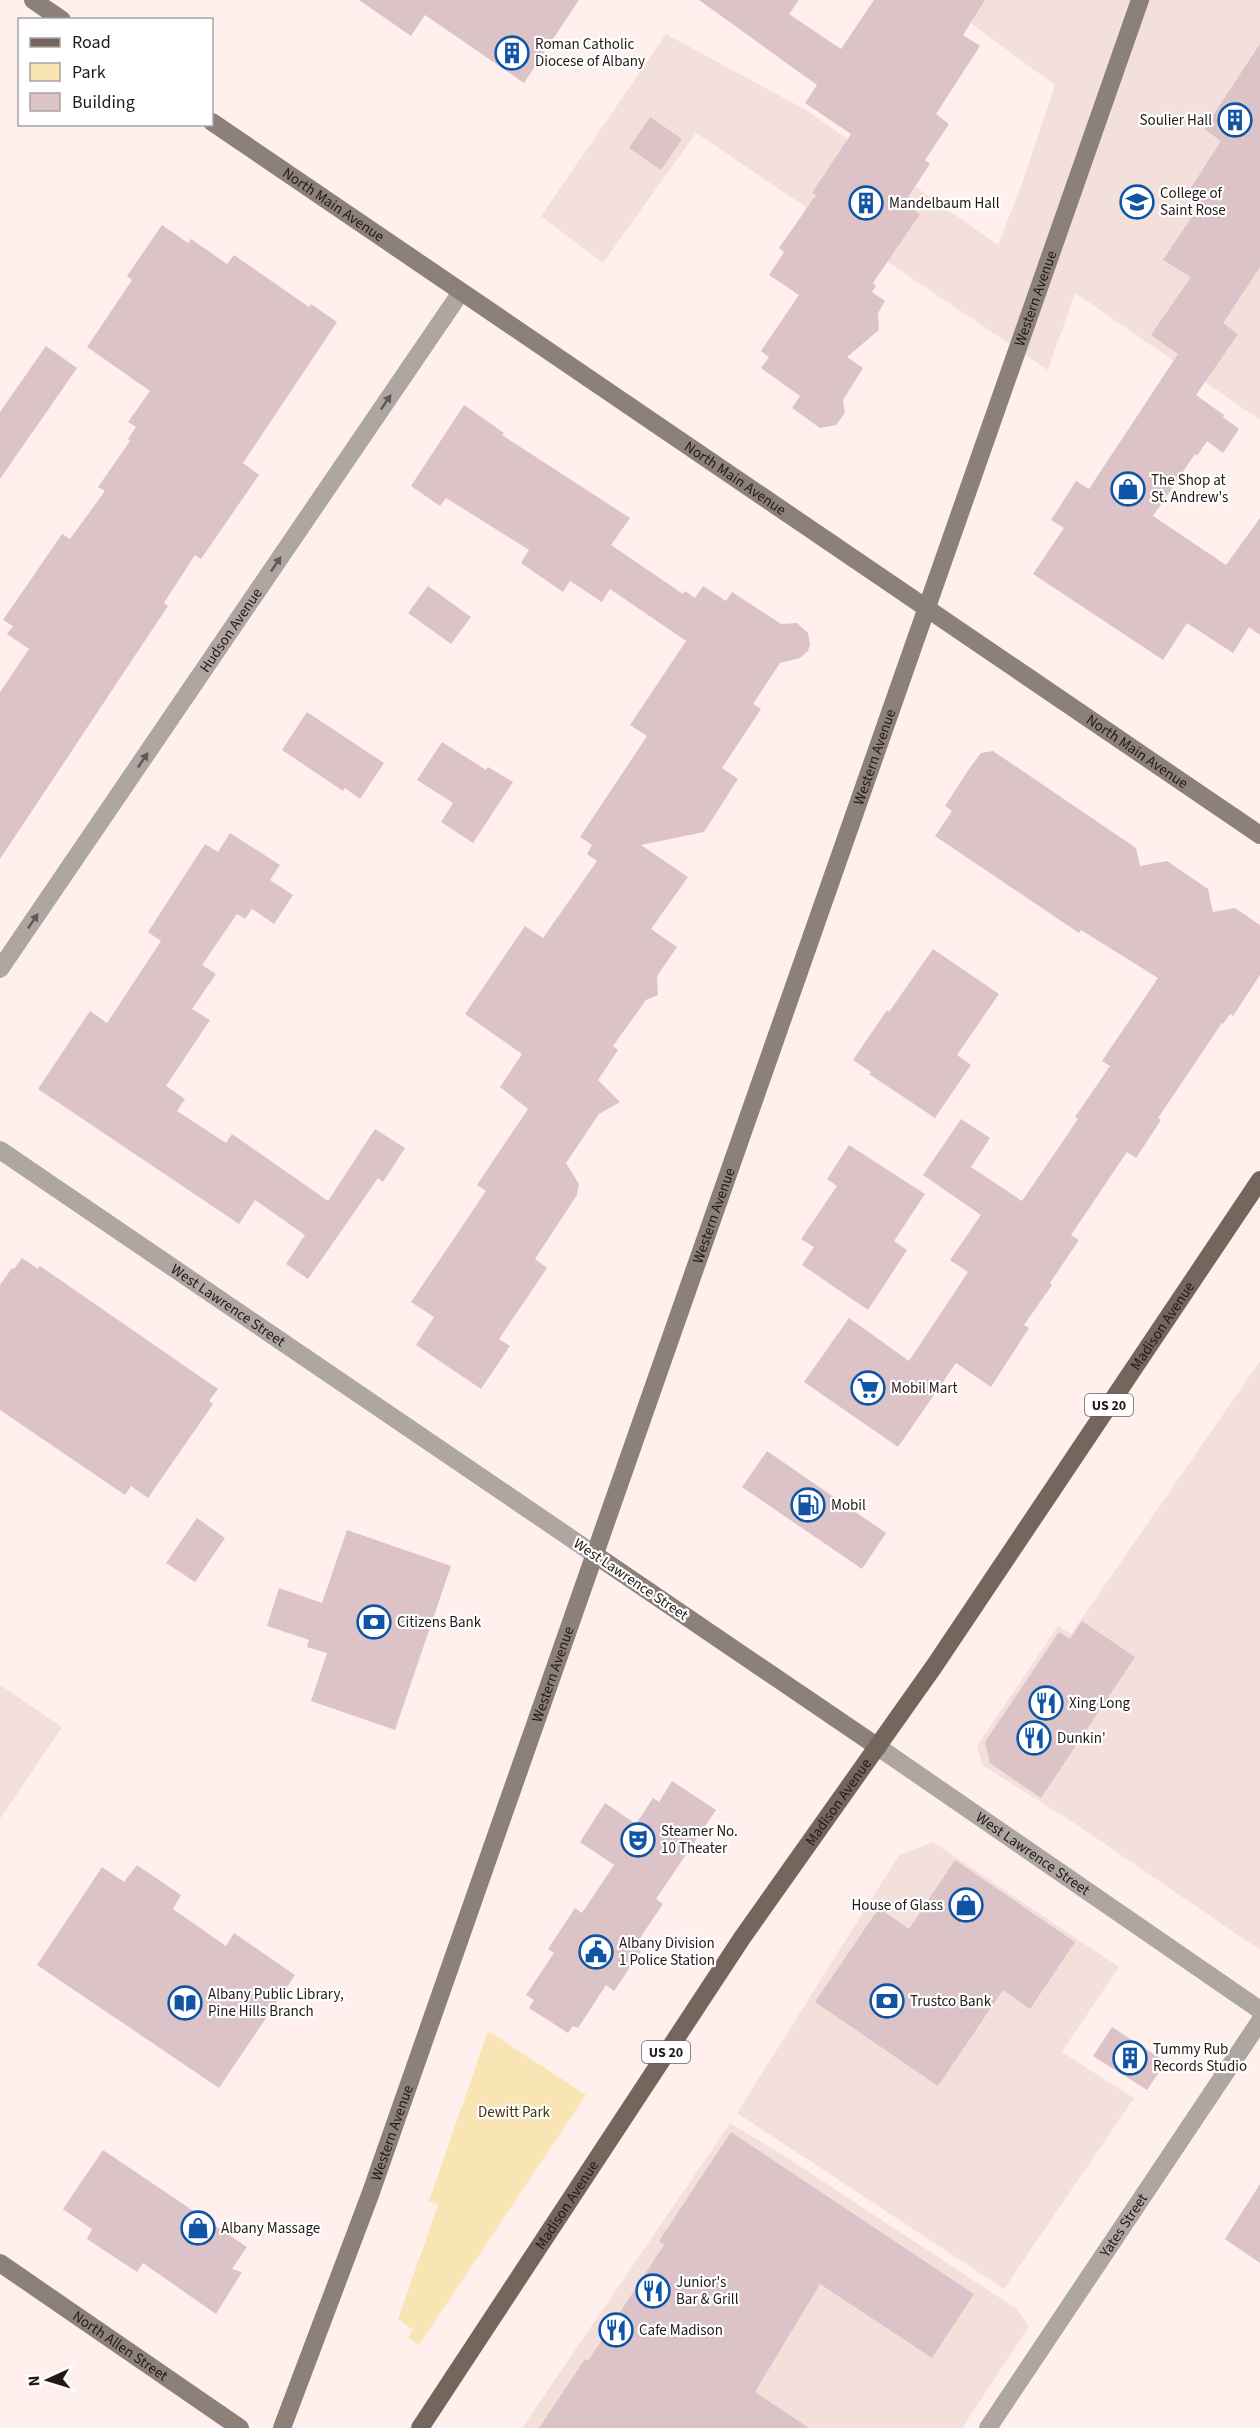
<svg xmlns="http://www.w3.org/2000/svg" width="1260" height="2428" viewBox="0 0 1260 2428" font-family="'Source Sans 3',sans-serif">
<rect width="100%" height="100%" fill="#fff0ed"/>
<g fill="#f3e0db">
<polygon points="939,0 1260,0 1260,420 1075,293 1048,370 696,133 603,263 541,216 666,34 808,111 998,245 1020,189 1055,85"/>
<polygon points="1260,1361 1260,1950 1074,1823 982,1765 977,1746 1058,1626 1071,1634"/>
<polygon points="0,1685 62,1727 0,1819"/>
<polygon points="933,1842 1119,1967 1062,2052 1134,2098 1004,2289 737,2113 899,1855"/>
<polygon points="730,2123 783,2155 1017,2309 1029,2327 962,2428 522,2428"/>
</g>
<polygon fill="#f9e4b3" points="488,2031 586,2095 419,2345 408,2338 413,2330 398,2319 438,2205 429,2201"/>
<g fill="#dbc3c8">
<polygon points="359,0 579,0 524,83 425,15 411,36"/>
<polygon points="699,0 799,0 789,14 841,49 874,0 985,0 963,35 980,46 936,114 949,124 925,160 930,164 904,203 920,214 873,283 876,286 872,292 885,301 878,313 879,330 847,357 863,368 843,400 845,413 836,425 820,428 792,408 800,396 761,368 769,357 761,351 799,295 769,275 784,252 779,248 816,195 812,193 851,134 805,103 817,85"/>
<polygon points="1260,44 1260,267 1223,323 1238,334 1196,395 1224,415 1223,417 1239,429 1223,453 1207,441 1197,456 1195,454 1153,516 1226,565 1260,518 1260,635 1249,627 1233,653 1187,623 1163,660 1033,574 1064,528 1051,520 1076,481 1089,489 1178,354 1151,335 1191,277 1163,260 1201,203 1187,194 1221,141 1204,129"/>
<polygon points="650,117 682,139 661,170 629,148"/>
<polygon points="162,225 188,243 191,239 227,264 234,255 309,307 311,304 337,322 243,463 259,475 201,559 195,555 164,603 168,606 0,859 0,692 29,649 7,634 13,626 3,620 62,534 70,539 105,491 98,487 130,441 128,439 136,427 128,422 150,391 87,347 132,280 127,276"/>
<polygon points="46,346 77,368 0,479 0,412"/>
<polygon points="464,405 504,433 502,435 630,518 611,545 683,594 685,591 695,598 703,586 726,601 732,592 781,624 797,623 808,633 810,644 808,651 800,658 780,663 753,704 761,709 722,768 738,779 704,832 641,845 688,877 651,929 677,947 657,976 658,995 646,1000 613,1046 618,1050 598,1080 620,1102 599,1114 566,1163 579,1184 577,1195 535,1259 547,1268 499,1339 510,1346 481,1389 416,1345 434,1317 411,1302 486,1191 477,1185 528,1109 500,1087 522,1054 465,1014 525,926 543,938 597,861 587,854 592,845 580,837 647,736 630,725 686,641 610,589 602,602 570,581 563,592 521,563 529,550 446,498 440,506 411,486"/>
<polygon points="428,586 471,617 451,644 408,613"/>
<polygon points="307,712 384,763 360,799 345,788 343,791 282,750"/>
<polygon points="442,742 486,770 488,767 513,782 473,843 441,822 453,803 417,780"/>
<polygon points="993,751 1136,848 1140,866 1167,861 1208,889 1213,912 1235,908 1260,925 1260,975 1233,1016 1230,1014 1223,1024 1222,1023 1158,1118 1161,1120 1136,1158 1127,1152 1071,1235 1079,1240 1050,1283 1052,1285 1024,1325 1029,1328 991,1387 956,1363 898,1447 804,1382 849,1318 909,1361 968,1272 950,1260 981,1215 923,1175 961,1119 990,1138 971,1167 1022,1201 1078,1119 1075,1117 1110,1066 1102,1061 1158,978 1081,930 1079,933 935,836 952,811 945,806 969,769 981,753"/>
<polygon points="230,833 280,865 270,880 293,895 274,924 252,909 245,919 237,914 202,965 216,974 192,1009 210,1020 166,1086 185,1099 177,1111 226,1143 232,1134 328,1201 375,1129 405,1148 383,1182 378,1178 308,1279 286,1264 305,1235 255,1200 239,1224 38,1089 90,1011 107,1023 161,941 148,932 205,844 218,852"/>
<polygon points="933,949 999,994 957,1055 971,1065 935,1118 869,1074 871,1072 853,1060 887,1010 889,1012"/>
<polygon points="849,1145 925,1194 894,1241 907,1250 868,1310 802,1265 814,1247 801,1239 837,1186 827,1179"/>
<polygon points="22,1258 38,1269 40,1266 218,1389 209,1401 213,1404 148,1498 131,1486 125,1495 0,1410 0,1285 12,1268 14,1269"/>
<polygon points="767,1451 886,1533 862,1569 742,1487"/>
<polygon points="197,1518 225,1538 195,1582 166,1563"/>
<polygon points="347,1530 451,1566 395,1730 311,1701 327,1653 307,1647 309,1640 267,1626 279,1588 322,1603"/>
<polygon points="1082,1621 1135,1657 1041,1798 990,1763 985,1742 1059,1632 1070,1639"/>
<polygon points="672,1781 716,1810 656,1899 663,1904 634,1947 641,1951 614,1991 606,1985 578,2028 573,2026 568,2033 529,2008 534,2000 526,1995 554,1953 548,1949 575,1908 582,1913 614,1865 580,1842 605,1803 636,1824 653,1798 659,1802"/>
<polygon points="955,1860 1075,1942 1030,2009 1003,1990 938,2086 815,2002 879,1908 909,1929"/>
<polygon points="137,1865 181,1895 173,1909 226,1946 234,1933 295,1975 219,2088 37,1965 102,1867 124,1882"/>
<polygon points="1112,2027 1166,2062 1147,2090 1093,2056"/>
<polygon points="731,2132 974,2294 932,2358 820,2284 755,2392 809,2428 539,2428 585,2359 588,2361 664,2245 659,2241"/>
<polygon points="103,2150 247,2247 232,2269 242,2272 216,2314 143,2263 137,2272 87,2239 92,2229 63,2209"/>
<polygon points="1260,2184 1260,2263 1225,2239"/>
</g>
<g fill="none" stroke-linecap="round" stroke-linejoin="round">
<g stroke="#aea6a0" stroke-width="18">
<path id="s1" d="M0,969L461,292"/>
<path id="s2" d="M0,1150L594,1554"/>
<path id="s3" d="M878,1747L1260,2010"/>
<path id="s4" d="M988,2428L1260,2021"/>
</g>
<g stroke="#8c8178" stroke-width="18">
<polyline points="33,0 62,20"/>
<path id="s5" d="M212,122L1260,835"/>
<polyline points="594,1554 878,1747"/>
<path id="s6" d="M0,2263L240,2428"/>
<path id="s7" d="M282,2428L370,2195L1140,0"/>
</g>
<path stroke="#74665c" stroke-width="18" id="s8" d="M420,2428L742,1938L935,1665L1260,1180"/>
</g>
<defs><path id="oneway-solid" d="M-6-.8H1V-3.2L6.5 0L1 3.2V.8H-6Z" transform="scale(1.5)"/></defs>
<g fill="#615955">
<use href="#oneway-solid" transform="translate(386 402) rotate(-56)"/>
<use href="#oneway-solid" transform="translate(276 564) rotate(-56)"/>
<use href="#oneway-solid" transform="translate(143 760) rotate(-56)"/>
<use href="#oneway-solid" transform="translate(33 921) rotate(-56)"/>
</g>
<defs>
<symbol id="building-ring" viewBox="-11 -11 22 22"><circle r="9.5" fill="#fff" stroke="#1055a5" stroke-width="1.5"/><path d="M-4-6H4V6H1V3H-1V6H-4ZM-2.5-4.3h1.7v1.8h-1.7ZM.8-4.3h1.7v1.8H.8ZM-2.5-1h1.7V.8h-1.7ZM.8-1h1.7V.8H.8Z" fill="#1055a5"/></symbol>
<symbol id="university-ring" viewBox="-11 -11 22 22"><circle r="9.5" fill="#fff" stroke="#1055a5" stroke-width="1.5"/><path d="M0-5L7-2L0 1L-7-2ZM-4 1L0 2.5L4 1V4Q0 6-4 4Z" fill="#1055a5"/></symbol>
<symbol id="shop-ring" viewBox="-11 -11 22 22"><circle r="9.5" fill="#fff" stroke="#1055a5" stroke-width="1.5"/><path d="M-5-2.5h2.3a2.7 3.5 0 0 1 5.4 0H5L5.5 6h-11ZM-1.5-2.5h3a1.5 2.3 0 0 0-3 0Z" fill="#1055a5"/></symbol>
<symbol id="supermarket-ring" viewBox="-11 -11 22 22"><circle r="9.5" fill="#fff" stroke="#1055a5" stroke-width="1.5"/><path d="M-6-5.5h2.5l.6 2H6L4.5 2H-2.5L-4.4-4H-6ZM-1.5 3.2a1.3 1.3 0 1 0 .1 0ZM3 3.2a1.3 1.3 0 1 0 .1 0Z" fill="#1055a5"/></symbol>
<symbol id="fuel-ring" viewBox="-11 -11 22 22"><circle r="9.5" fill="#fff" stroke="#1055a5" stroke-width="1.5"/><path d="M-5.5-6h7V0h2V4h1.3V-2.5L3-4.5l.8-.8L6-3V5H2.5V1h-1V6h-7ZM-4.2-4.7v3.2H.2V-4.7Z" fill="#1055a5"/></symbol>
<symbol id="bank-ring" viewBox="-11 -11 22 22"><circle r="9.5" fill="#fff" stroke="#1055a5" stroke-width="1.5"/><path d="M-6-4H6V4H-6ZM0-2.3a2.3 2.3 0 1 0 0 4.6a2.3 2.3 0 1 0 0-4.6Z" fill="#1055a5"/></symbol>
<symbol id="restaurant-ring" viewBox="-11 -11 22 22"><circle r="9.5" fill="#fff" stroke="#1055a5" stroke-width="1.5"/><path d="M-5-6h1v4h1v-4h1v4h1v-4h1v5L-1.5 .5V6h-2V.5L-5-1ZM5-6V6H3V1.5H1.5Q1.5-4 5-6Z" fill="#1055a5"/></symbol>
<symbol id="theatre-ring" viewBox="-11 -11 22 22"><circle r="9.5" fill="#fff" stroke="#1055a5" stroke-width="1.5"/><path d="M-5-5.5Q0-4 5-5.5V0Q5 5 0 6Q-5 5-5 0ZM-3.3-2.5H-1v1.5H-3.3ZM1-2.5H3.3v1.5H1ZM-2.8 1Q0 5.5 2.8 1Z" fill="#1055a5"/></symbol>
<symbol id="civic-ring" viewBox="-11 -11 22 22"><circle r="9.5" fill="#fff" stroke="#1055a5" stroke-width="1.5"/><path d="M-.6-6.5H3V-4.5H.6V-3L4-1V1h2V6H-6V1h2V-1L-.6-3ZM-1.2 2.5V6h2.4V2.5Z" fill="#1055a5"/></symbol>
<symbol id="library-ring" viewBox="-11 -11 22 22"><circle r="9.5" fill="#fff" stroke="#1055a5" stroke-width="1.5"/><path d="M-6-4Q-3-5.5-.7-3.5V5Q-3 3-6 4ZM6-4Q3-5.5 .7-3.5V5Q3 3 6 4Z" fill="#1055a5"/></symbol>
</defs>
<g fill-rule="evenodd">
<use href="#building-ring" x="493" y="34" width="38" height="38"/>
<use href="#building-ring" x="1216" y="101" width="38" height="38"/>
<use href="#university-ring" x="1118" y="183" width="38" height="38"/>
<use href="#building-ring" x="847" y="184" width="38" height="38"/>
<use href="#shop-ring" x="1109" y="470" width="38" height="38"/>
<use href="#supermarket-ring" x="849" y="1369" width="38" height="38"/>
<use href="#fuel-ring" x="789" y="1486" width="38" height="38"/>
<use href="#bank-ring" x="355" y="1603" width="38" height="38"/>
<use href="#restaurant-ring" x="1027" y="1684" width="38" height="38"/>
<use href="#restaurant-ring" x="1015" y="1719" width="38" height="38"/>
<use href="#theatre-ring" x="619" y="1821" width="38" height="38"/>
<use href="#shop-ring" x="947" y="1886" width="38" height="38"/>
<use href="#civic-ring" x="577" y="1933" width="38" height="38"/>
<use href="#bank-ring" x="868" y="1982" width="38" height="38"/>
<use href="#library-ring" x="166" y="1984" width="38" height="38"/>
<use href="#building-ring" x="1111" y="2039" width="38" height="38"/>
<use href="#shop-ring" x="179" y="2209" width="38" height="38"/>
<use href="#restaurant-ring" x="634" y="2272" width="38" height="38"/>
<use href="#restaurant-ring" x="597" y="2311" width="38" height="38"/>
</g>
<g text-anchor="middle" stroke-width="4.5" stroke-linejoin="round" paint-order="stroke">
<g fill="#fff" stroke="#645f5d" stroke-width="1.5">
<rect x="1085" y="1394" width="48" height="22" rx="4.5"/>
<rect x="642" y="2041" width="48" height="22" rx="4.5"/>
</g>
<g font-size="14" font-weight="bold" fill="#221a18">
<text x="1109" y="1410">US 20</text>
<text x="666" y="2057">US 20</text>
</g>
<g font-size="15" fill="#221a18" stroke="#fff" text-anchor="start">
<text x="535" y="49">Roman Catholic<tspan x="535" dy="17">Diocese of Albany</tspan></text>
<text x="1212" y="125" text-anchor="end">Soulier Hall</text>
<text x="1160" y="198">College of<tspan x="1160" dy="17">Saint Rose</tspan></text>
<text x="889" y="208">Mandelbaum Hall</text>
<text x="1151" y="485">The Shop at<tspan x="1151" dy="17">St. Andrew's</tspan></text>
<text x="891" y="1393">Mobil Mart</text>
<text x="831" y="1510">Mobil</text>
<text x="397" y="1627">Citizens Bank</text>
<text x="1069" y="1708">Xing Long</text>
<text x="1057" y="1743">Dunkin'</text>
<text x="661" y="1836">Steamer No.<tspan x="661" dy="17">10 Theater</tspan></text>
<text x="943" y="1910" text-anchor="end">House of Glass</text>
<text x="619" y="1948">Albany Division<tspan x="619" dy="17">1 Police Station</tspan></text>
<text x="208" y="1999">Albany Public Library,<tspan x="208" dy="17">Pine Hills Branch</tspan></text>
<text x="910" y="2006">Trustco Bank</text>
<text x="1153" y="2054">Tummy Rub<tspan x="1153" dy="17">Records Studio</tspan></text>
<text x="221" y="2233">Albany Massage</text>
<text x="676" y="2287">Junior's<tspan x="676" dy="17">Bar &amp; Grill</tspan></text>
<text x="639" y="2335">Cafe Madison</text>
</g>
<g font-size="15" fill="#221a18" stroke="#fff">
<text dy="5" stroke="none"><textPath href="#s5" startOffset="147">North Main Avenue</textPath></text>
<text dy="5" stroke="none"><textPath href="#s7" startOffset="2259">Western Avenue</textPath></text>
<text dy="5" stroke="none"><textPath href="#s5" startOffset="633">North Main Avenue</textPath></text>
<text dy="5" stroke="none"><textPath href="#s1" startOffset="410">Hudson Avenue</textPath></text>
<text dy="5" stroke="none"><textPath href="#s5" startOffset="1119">North Main Avenue</textPath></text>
<text dy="5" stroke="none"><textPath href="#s7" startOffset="1773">Western Avenue</textPath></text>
<text dy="5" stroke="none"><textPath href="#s7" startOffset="1287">Western Avenue</textPath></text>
<text dy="5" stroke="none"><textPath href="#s2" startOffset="276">West Lawrence Street</textPath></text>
<text dy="5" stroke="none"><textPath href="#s8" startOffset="1329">Madison Avenue</textPath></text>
<text transform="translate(631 1579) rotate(34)" y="5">West Lawrence Street</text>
<text dy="5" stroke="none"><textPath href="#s7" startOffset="801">Western Avenue</textPath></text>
<text dy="5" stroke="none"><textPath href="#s8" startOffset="753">Madison Avenue</textPath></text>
<text dy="5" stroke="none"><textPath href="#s3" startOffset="188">West Lawrence Street</textPath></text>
<text dy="5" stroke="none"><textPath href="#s7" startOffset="315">Western Avenue</textPath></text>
<text dy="5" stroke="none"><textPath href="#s8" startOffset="267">Madison Avenue</textPath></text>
<text dy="5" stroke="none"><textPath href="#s4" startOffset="244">Yates Street</textPath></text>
<text dy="5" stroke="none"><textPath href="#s6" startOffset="146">North Allen Street</textPath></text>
</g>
<g font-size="15" fill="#453406" stroke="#fff">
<text x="514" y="2117">Dewitt Park</text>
</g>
</g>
<rect x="18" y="18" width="195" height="108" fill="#ffffff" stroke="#a7a3a3" stroke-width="1.5"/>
<rect x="30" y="38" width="30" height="9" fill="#74665c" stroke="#a7a3a3" stroke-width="1.5"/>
<text x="72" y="48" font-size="18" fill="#221a18">Road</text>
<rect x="30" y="63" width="30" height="18" fill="#f9e4b3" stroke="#a7a3a3" stroke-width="1.5"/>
<text x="72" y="78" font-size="18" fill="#221a18">Park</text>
<rect x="30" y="93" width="30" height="18" fill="#dbc3c8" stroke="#a7a3a3" stroke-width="1.5"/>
<text x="72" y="108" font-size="18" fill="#221a18">Building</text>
<g transform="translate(48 2380) rotate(266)" stroke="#ffffff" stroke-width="4.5" paint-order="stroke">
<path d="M0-4.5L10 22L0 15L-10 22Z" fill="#221a18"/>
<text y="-9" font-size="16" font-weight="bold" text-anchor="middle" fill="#221a18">N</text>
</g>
</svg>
